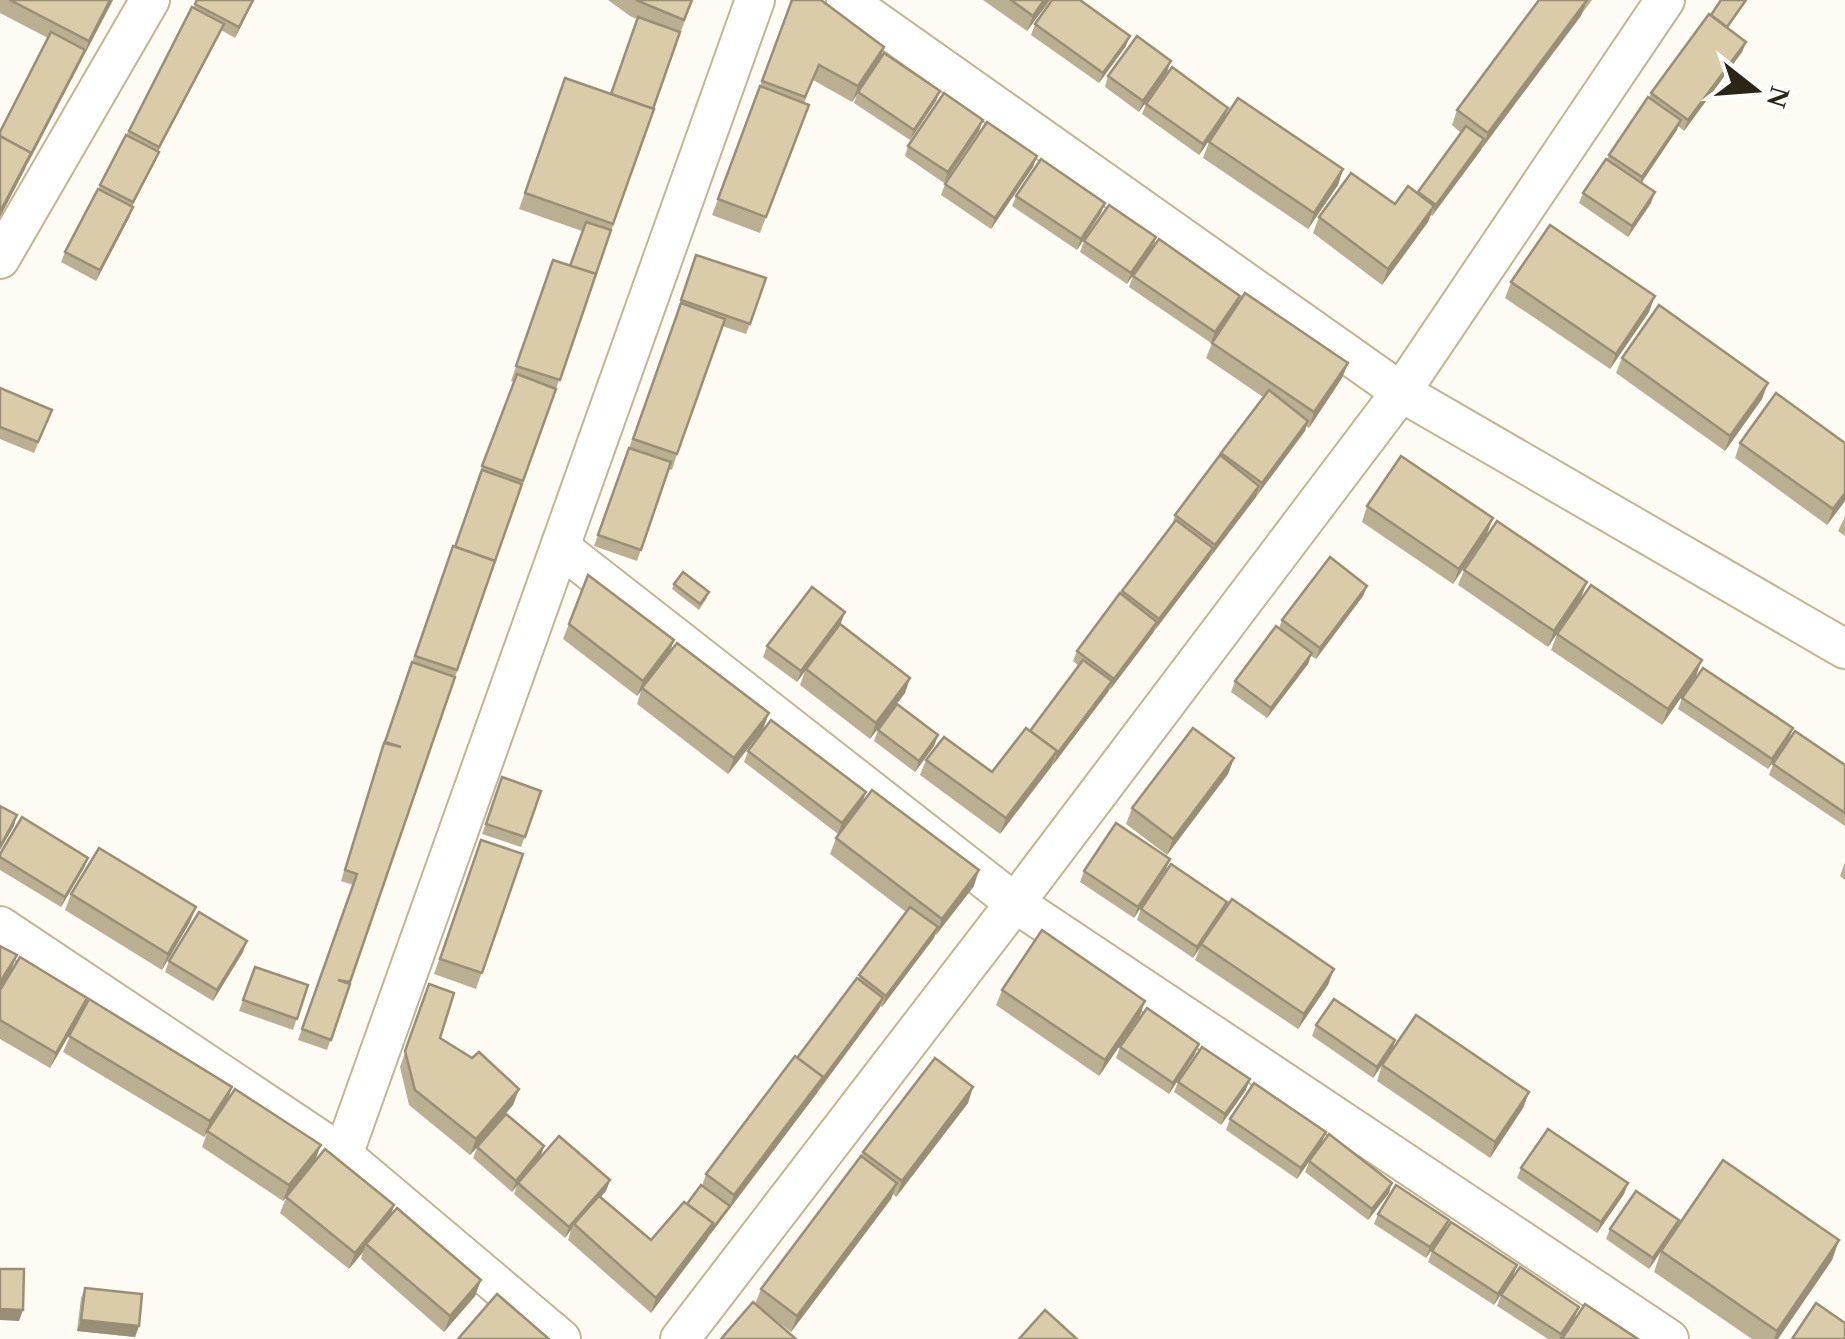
<svg xmlns="http://www.w3.org/2000/svg" width="1845" height="1339" viewBox="0 0 1845 1339" font-family="'Times New Roman',serif">
<rect width="100%" height="100%" fill="#fefbf4"/>
<g fill="none" stroke-linecap="round" stroke-linejoin="round">
<defs>
<g id="minor">
<polyline points="846,0 1401,392 1845,649"/>
<polyline points="0,259 150,0"/>
<polyline points="561,548 1015,903 1669,1339"/>
<polyline points="0,926 343,1155 561,1339"/>
<polyline points="343,1155 755,0"/>
<polyline points="680,1339 1015,903 1401,392 1665,0"/>
</g>
</defs>
<use href="#minor" stroke="#c3b593" stroke-width="42"/>
<use href="#minor" stroke="#fff" stroke-width="38"/>
</g>
<g fill="#bbaf91">
<polygon points="0,0 113,0 0,217 48,38 0,13"/>
<polygon points="197,0 254,0 235,38 221,30 158,151 155,162 132,206 129,218 96,281 61,262 65,252"/>
<polygon points="608,0 692,0 556,389 495,561 327,1050 298,1040 353,885 341,881 380,754 447,562 455,547 478,477 514,382 511,381 553,260 570,266 582,231 519,209 565,78 611,94 637,19 630,16"/>
<polygon points="792,0 884,47 880,59 940,91 936,101 910,140 854,103 857,94 852,102 813,80 804,103 809,105 760,233 712,215"/>
<polygon points="983,0 1050,0 1027,31"/>
<polygon points="1539,0 1592,0 1432,216 1431,215 1428,222 1382,285 1313,233 1319,217 1395,204 1417,193 1461,133 1452,125 1457,110"/>
<polygon points="1746,0 1728,28 1746,42 1742,52 1684,131 1678,126 1641,183 1651,203 1628,237 1579,203 1583,193 1649,98 1651,93 1711,15"/>
<polygon points="1035,24 1126,46 1099,83 1031,35"/>
<polygon points="1167,72 1139,112 1105,87 1108,76"/>
<polygon points="1146,104 1228,108 1224,119 1199,155 1142,114"/>
<polygon points="979,131 944,183 905,156 908,146"/>
<polygon points="1209,142 1343,169 1338,185 1308,229 1203,158"/>
<polygon points="1037,156 1033,167 991,229 941,195 945,184"/>
<polygon points="1016,196 1105,203 1101,213 1077,250 1012,206"/>
<polygon points="1156,237 1152,248 1127,284 1080,252 1084,241"/>
<polygon points="696,255 750,324 746,334 722,326 677,454 672,470 669,469 637,561 594,546 678,311 677,311"/>
<polygon points="1133,276 1240,296 1236,306 1211,343 1129,287"/>
<polygon points="1511,282 1649,312 1610,369 1505,298"/>
<polygon points="1212,343 1348,363 1342,378 1309,428 1306,426 1305,431 1256,497 1000,834 920,775 926,760 992,772 1030,731 1079,666 1073,661 1077,651 1172,526 1175,515 1263,397 1206,358"/>
<polygon points="1622,358 1762,399 1725,451 1616,373"/>
<polygon points="0,388 52,410 34,453 0,439"/>
<polygon points="1740,443 1845,443 1845,501 1827,525 1735,458"/>
<polygon points="1367,506 1493,518 1453,584 1362,522"/>
<polygon points="1845,517 1845,536 1838,531"/>
<polygon points="1464,570 1581,598 1548,647 1458,585"/>
<polygon points="588,575 674,640 670,652 769,713 763,729 728,774 637,704 641,691 637,696 563,639"/>
<polygon points="674,584 707,598 699,610 672,589"/>
<polygon points="1367,586 1363,596 1316,659 1311,656 1308,664 1267,718 1231,692 1235,681 1279,628 1282,620"/>
<polygon points="841,624 910,678 905,693 870,739 800,685 805,671 797,682 763,657 767,646"/>
<polygon points="1557,634 1696,676 1662,725 1551,650"/>
<polygon points="1682,698 1789,739 1768,769 1678,709"/>
<polygon points="878,730 938,735 934,746 915,772 874,741"/>
<polygon points="748,751 866,792 862,803 838,834 744,762"/>
<polygon points="1234,758 1228,774 1167,855 1126,824 1132,808"/>
<polygon points="1773,764 1845,765 1845,826 1769,775"/>
<polygon points="502,777 541,791 521,847 482,834"/>
<polygon points="836,838 974,886 936,935 935,934 882,1007 881,1006 817,1093 651,1313 568,1240 571,1230 565,1238 514,1194 517,1185 512,1192 473,1158 477,1148 470,1155 409,1105 400,1067 429,984 440,1038 519,1089 513,1105 486,1137 544,1146 541,1157 610,1180 606,1191 600,1197 651,1240 687,1204 702,1186 706,1174 858,979 906,912 830,854"/>
<polygon points="481,840 523,854 476,989 434,974"/>
<polygon points="0,854 88,858 84,868 61,907 0,870"/>
<polygon points="1170,859 1166,869 1134,918 1080,882 1084,871"/>
<polygon points="1845,862 1845,880 1840,876"/>
<polygon points="71,894 190,922 162,970 65,910"/>
<polygon points="1141,909 1224,910 1328,985 1298,1029 1195,960 1200,948 1193,958 1137,920"/>
<polygon points="243,952 213,1001 165,972 169,961"/>
<polygon points="255,967 308,985 293,1030 239,1011"/>
<polygon points="0,990 83,1010 232,1087 227,1102 315,1161 394,1205 391,1215 481,1280 475,1296 444,1332 361,1259 363,1252 349,1269 280,1213 286,1198 283,1201 202,1147 207,1133 204,1137 63,1052 74,1027 50,1068 0,1039"/>
<polygon points="1002,990 1140,1016 1099,1076 996,1005"/>
<polygon points="1316,1025 1395,1040 1392,1051 1373,1078 1312,1036"/>
<polygon points="1120,1047 1195,1054 1169,1094 1116,1058"/>
<polygon points="1382,1065 1529,1092 1523,1108 1490,1158 1377,1081"/>
<polygon points="1178,1082 1246,1090 1221,1125 1174,1092"/>
<polygon points="973,1087 968,1103 896,1197 893,1194 891,1199 791,1332 755,1304 761,1289 863,1152"/>
<polygon points="1230,1119 1322,1142 1312,1157 1389,1193 1368,1220 1305,1172 1309,1162 1297,1179 1226,1130"/>
<polygon points="1521,1168 1628,1183 1624,1194 1597,1233 1517,1178"/>
<polygon points="1378,1214 1449,1220 1445,1230 1426,1258 1374,1224"/>
<polygon points="1679,1220 1675,1231 1649,1269 1606,1239 1610,1229"/>
<polygon points="1839,1240 1832,1260 1778,1339 1752,1339 1654,1272 1661,1251"/>
<polygon points="1432,1251 1517,1265 1513,1276 1494,1305 1428,1262"/>
<polygon points="85,1288 139,1326 135,1337 77,1331 81,1298"/>
<polygon points="1501,1295 1575,1317 1561,1339 1548,1339 1497,1306"/>
</g>
<g fill="#998e76">
<polygon points="110,0 113,0 83,57 89,41"/>
<polygon points="253,0 254,0 235,38 239,27"/>
<polygon points="1044,0 1050,0 1027,31 1033,16"/>
<polygon points="1587,0 1581,16 1482,148 1488,133"/>
<polygon points="224,24 220,34 155,157 159,147"/>
<polygon points="1130,36 1126,46 1099,83 1103,73"/>
<polygon points="1746,42 1742,52 1684,131 1688,120"/>
<polygon points="884,47 879,62 852,102 858,86"/>
<polygon points="85,50 81,61 27,165 31,154"/>
<polygon points="1171,61 1167,72 1139,112 1143,101"/>
<polygon points="940,91 936,101 910,140 914,130"/>
<polygon points="1228,108 1224,119 1199,155 1203,144"/>
<polygon points="983,120 979,131 944,183 948,172"/>
<polygon points="1681,120 1677,130 1638,188 1642,177"/>
<polygon points="1484,139 1481,150 1432,216 1436,205"/>
<polygon points="159,152 155,162 129,212 133,202"/>
<polygon points="31,153 25,169 0,217 0,212"/>
<polygon points="1037,156 1033,167 991,229 995,218"/>
<polygon points="1343,169 1338,185 1308,229 1314,213"/>
<polygon points="1655,192 1651,203 1628,237 1632,226"/>
<polygon points="1105,203 1101,213 1077,250 1081,239"/>
<polygon points="1434,206 1428,222 1382,285 1388,269"/>
<polygon points="133,207 129,218 96,281 100,270"/>
<polygon points="1156,237 1152,248 1127,284 1131,273"/>
<polygon points="1240,296 1236,306 1211,343 1215,332"/>
<polygon points="1655,296 1649,312 1610,369 1616,354"/>
<polygon points="1348,363 1342,378 1309,428 1314,412"/>
<polygon points="1768,383 1762,399 1725,451 1730,436"/>
<polygon points="1308,421 1305,431 1258,494 1262,483"/>
<polygon points="1259,486 1256,497 1211,556 1215,545"/>
<polygon points="1845,493 1845,501 1827,525 1833,509"/>
<polygon points="1493,518 1487,534 1453,584 1459,569"/>
<polygon points="1213,548 1209,559 1155,630 1159,619"/>
<polygon points="1587,582 1581,598 1548,647 1554,631"/>
<polygon points="1367,586 1363,596 1316,659 1320,648"/>
<polygon points="845,612 841,623 797,682 801,671"/>
<polygon points="1157,622 1153,633 1110,690 1114,679"/>
<polygon points="674,640 668,656 637,696 643,681"/>
<polygon points="1312,653 1308,664 1267,718 1271,708"/>
<polygon points="1702,660 1696,676 1662,725 1668,709"/>
<polygon points="910,678 905,693 870,739 876,723"/>
<polygon points="1112,681 1108,692 1053,765 1057,754"/>
<polygon points="769,713 763,729 728,774 734,758"/>
<polygon points="1793,728 1789,739 1768,769 1772,759"/>
<polygon points="938,735 934,746 915,772 919,761"/>
<polygon points="1057,751 1051,767 1000,834 1006,818"/>
<polygon points="1234,758 1228,774 1167,855 1173,839"/>
<polygon points="866,792 862,803 838,834 842,823"/>
<polygon points="17,815 14,826 0,850 0,847"/>
<polygon points="88,858 84,868 61,907 65,897"/>
<polygon points="1170,859 1166,869 1134,918 1138,907"/>
<polygon points="979,870 974,886 936,935 942,919"/>
<polygon points="1227,902 1223,913 1193,958 1197,947"/>
<polygon points="196,907 190,922 162,970 168,954"/>
<polygon points="938,927 934,938 882,1007 886,996"/>
<polygon points="247,941 243,952 213,1001 217,990"/>
<polygon points="17,955 11,971 0,988 0,982"/>
<polygon points="1334,969 1328,985 1298,1029 1304,1014"/>
<polygon points="87,998 81,1014 50,1068 56,1053"/>
<polygon points="883,998 879,1009 818,1091 822,1080"/>
<polygon points="1145,1001 1140,1016 1099,1076 1105,1060"/>
<polygon points="1395,1040 1392,1051 1373,1078 1377,1067"/>
<polygon points="1199,1044 1195,1054 1169,1094 1173,1083"/>
<polygon points="823,1077 817,1093 708,1237 710,1232 730,1206 734,1195"/>
<polygon points="1250,1079 1246,1090 1221,1125 1225,1114"/>
<polygon points="232,1087 226,1103 204,1137 210,1121"/>
<polygon points="973,1087 968,1103 896,1197 902,1181"/>
<polygon points="519,1089 513,1105 470,1155 476,1139"/>
<polygon points="1529,1092 1523,1108 1490,1158 1495,1142"/>
<polygon points="1326,1132 1322,1142 1297,1179 1301,1168"/>
<polygon points="321,1145 315,1161 283,1201 289,1185"/>
<polygon points="544,1146 540,1157 512,1192 516,1181"/>
<polygon points="610,1180 606,1191 576,1226 574,1224 571,1230 565,1238 569,1227"/>
<polygon points="897,1183 891,1199 791,1332 797,1316"/>
<polygon points="1392,1183 1389,1193 1368,1220 1372,1209"/>
<polygon points="1628,1183 1624,1194 1597,1233 1601,1222"/>
<polygon points="394,1205 389,1221 366,1244 363,1252 349,1269 355,1253"/>
<polygon points="1449,1220 1445,1230 1426,1258 1430,1247"/>
<polygon points="1679,1220 1675,1231 1649,1269 1653,1258"/>
<polygon points="713,1223 707,1239 651,1313 656,1298"/>
<polygon points="1839,1240 1832,1260 1778,1339 1774,1339 1777,1331"/>
<polygon points="1517,1265 1513,1276 1494,1305 1498,1294"/>
<polygon points="481,1280 475,1296 444,1332 450,1316"/>
<polygon points="1579,1307 1575,1317 1561,1339 1559,1339"/>
<polygon points="0,1309 23,1310 19,1321 0,1320"/>
<polygon points="81,1320 139,1326 135,1337 77,1331"/>
</g>
<g fill="#dacba9" stroke="#998e76" stroke-width="2.5">
<polygon points="10,0 110,0 89,41"/>
<polygon points="197,0 253,0 239,27 195,4"/>
<polygon points="636,0 692,0 684,20"/>
<polygon points="792,0 821,0 884,47 858,86 819,65 805,97 762,81"/>
<polygon points="1011,0 1044,0 1033,16"/>
<polygon points="1052,0 1080,0 1130,36 1103,73 1035,24"/>
<polygon points="1539,0 1587,0 1488,133 1457,110"/>
<polygon points="1721,0 1746,0 1727,27 1711,15"/>
<polygon points="192,7 224,24 159,147 129,131"/>
<polygon points="1709,14 1746,42 1688,120 1651,93"/>
<polygon points="638,17 680,32 653,109 611,94"/>
<polygon points="51,32 85,50 31,154 31,153 0,136 0,132"/>
<polygon points="1137,36 1171,61 1143,101 1108,76"/>
<polygon points="884,53 940,91 914,130 858,92"/>
<polygon points="1172,67 1228,108 1203,144 1146,104"/>
<polygon points="565,78 654,109 613,224 525,193"/>
<polygon points="760,86 809,105 766,217 718,199"/>
<polygon points="944,93 983,120 948,172 908,146"/>
<polygon points="1648,97 1681,120 1642,177 1609,155"/>
<polygon points="1238,98 1343,169 1314,213 1209,142"/>
<polygon points="987,122 1037,156 995,218 945,184"/>
<polygon points="1466,126 1484,139 1436,205 1418,192"/>
<polygon points="126,135 159,152 133,202 100,185"/>
<polygon points="0,136 31,153 0,212"/>
<polygon points="1041,159 1105,203 1081,239 1016,196"/>
<polygon points="1606,159 1655,192 1632,226 1583,193"/>
<polygon points="1351,173 1395,204 1408,186 1434,206 1388,269 1319,217"/>
<polygon points="98,189 133,207 100,270 65,252"/>
<polygon points="1109,205 1156,237 1131,273 1084,241"/>
<polygon points="586,222 611,230 596,274 570,266"/>
<polygon points="1550,225 1655,296 1616,354 1511,282"/>
<polygon points="1159,239 1240,296 1215,332 1133,276"/>
<polygon points="696,255 766,278 750,324 681,300"/>
<polygon points="553,260 596,274 560,380 516,366"/>
<polygon points="1245,293 1348,363 1314,412 1212,343"/>
<polygon points="681,303 725,319 677,454 633,439"/>
<polygon points="1659,305 1768,383 1730,436 1622,358"/>
<polygon points="517,374 556,389 523,481 482,466"/>
<polygon points="0,388 52,410 38,442 0,427"/>
<polygon points="1269,390 1308,421 1262,483 1221,453"/>
<polygon points="1776,393 1845,443 1845,493 1833,509 1740,443"/>
<polygon points="629,448 671,462 641,550 598,535"/>
<polygon points="1220,455 1259,486 1215,545 1175,515"/>
<polygon points="1401,456 1493,518 1459,569 1367,506"/>
<polygon points="482,470 522,484 495,561 455,547"/>
<polygon points="1176,520 1213,548 1159,619 1122,591"/>
<polygon points="1497,521 1587,582 1554,631 1464,570"/>
<polygon points="453,546 495,561 457,670 415,656"/>
<polygon points="1330,557 1367,586 1320,648 1282,620"/>
<polygon points="683,572 709,592 700,604 674,584"/>
<polygon points="588,575 674,640 643,681 569,624"/>
<polygon points="1591,585 1702,660 1668,709 1557,634"/>
<polygon points="812,587 845,612 801,671 767,646"/>
<polygon points="1120,593 1157,622 1114,679 1077,651"/>
<polygon points="840,624 910,678 876,723 806,669"/>
<polygon points="1276,626 1312,653 1271,708 1235,681"/>
<polygon points="677,643 769,713 734,758 642,688"/>
<polygon points="1083,660 1112,681 1057,754 1055,753 1057,751 1030,731"/>
<polygon points="412,662 455,677 350,982 338,980 350,984 331,1040 302,1029 357,874 345,870 384,743 401,747 385,742"/>
<polygon points="1703,668 1793,728 1772,759 1682,698"/>
<polygon points="897,704 938,735 919,761 878,730"/>
<polygon points="771,720 866,792 842,823 748,751"/>
<polygon points="1026,728 1057,751 1006,818 926,760 944,737 992,772"/>
<polygon points="1193,728 1234,758 1173,839 1132,808"/>
<polygon points="1795,731 1845,765 1845,813 1773,764"/>
<polygon points="502,777 541,791 525,837 486,824"/>
<polygon points="872,790 979,870 942,919 836,838"/>
<polygon points="0,806 17,815 0,847"/>
<polygon points="22,817 88,858 65,897 0,857 0,854"/>
<polygon points="1116,823 1170,859 1138,907 1084,871"/>
<polygon points="481,840 523,854 482,973 440,959"/>
<polygon points="99,848 196,907 168,954 71,894"/>
<polygon points="1171,864 1227,902 1197,947 1141,909"/>
<polygon points="1232,899 1334,969 1304,1014 1201,944"/>
<polygon points="910,907 938,927 886,996 859,975"/>
<polygon points="199,912 247,941 217,990 169,961"/>
<polygon points="1042,930 1145,1001 1105,1060 1002,990"/>
<polygon points="0,946 17,955 0,982"/>
<polygon points="20,957 87,998 56,1053 0,1020 0,990"/>
<polygon points="255,967 308,985 297,1019 243,1000"/>
<polygon points="857,978 883,998 822,1080 823,1077 797,1058"/>
<polygon points="429,984 454,993 440,1038 472,1058 479,1052 519,1089 476,1139 415,1090 405,1051"/>
<polygon points="89,999 232,1087 210,1121 69,1036"/>
<polygon points="1334,999 1395,1040 1377,1067 1316,1025"/>
<polygon points="1147,1008 1199,1044 1173,1083 1120,1047"/>
<polygon points="1416,1015 1529,1092 1495,1142 1382,1065"/>
<polygon points="1202,1047 1250,1079 1225,1114 1178,1082"/>
<polygon points="795,1056 823,1077 734,1195 706,1174"/>
<polygon points="935,1058 973,1087 902,1181 863,1152"/>
<polygon points="1254,1083 1326,1132 1301,1168 1230,1119"/>
<polygon points="235,1089 321,1145 289,1185 207,1131"/>
<polygon points="506,1114 544,1146 516,1181 477,1147"/>
<polygon points="1548,1129 1628,1183 1601,1222 1521,1168"/>
<polygon points="1329,1134 1392,1183 1372,1209 1309,1161"/>
<polygon points="559,1136 610,1180 569,1227 518,1183"/>
<polygon points="325,1149 394,1205 355,1253 286,1197"/>
<polygon points="861,1156 897,1183 797,1316 761,1289"/>
<polygon points="1723,1160 1839,1240 1777,1331 1661,1251"/>
<polygon points="701,1185 730,1206 710,1232 713,1223 687,1204"/>
<polygon points="1396,1185 1449,1220 1430,1247 1378,1214"/>
<polygon points="1636,1191 1679,1220 1653,1258 1610,1229"/>
<polygon points="599,1196 651,1240 684,1202 713,1223 656,1298 574,1224"/>
<polygon points="397,1208 481,1280 450,1316 366,1244"/>
<polygon points="1451,1222 1517,1265 1498,1294 1432,1251"/>
<polygon points="1520,1267 1579,1307 1561,1334 1501,1295"/>
<polygon points="0,1269 24,1269 23,1310 0,1309"/>
<polygon points="85,1288 142,1294 139,1326 81,1320"/>
<polygon points="497,1294 549,1339 458,1339"/>
<polygon points="753,1302 796,1339 721,1339"/>
<polygon points="1816,1303 1845,1323 1845,1339 1792,1339"/>
<polygon points="1585,1304 1638,1339 1562,1339"/>
<polygon points="1045,1310 1077,1339 1019,1339"/>
</g>
<g transform="translate(1755 90) rotate(107)" stroke="#ffffff" stroke-width="8" paint-order="stroke">
<path d="M0-8L18 38L0 25L-18 38Z" fill="#2b2518"/>
<text y="-15" font-size="28" font-weight="bold" text-anchor="middle" fill="#2b2518">N</text>
</g>
</svg>
